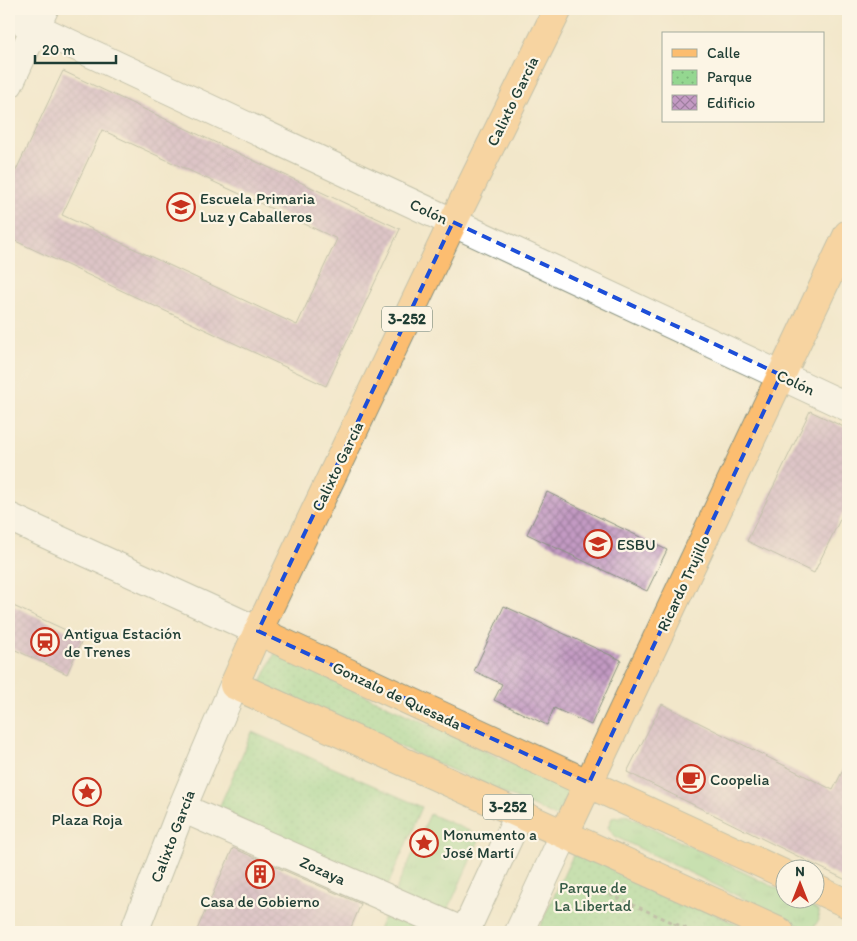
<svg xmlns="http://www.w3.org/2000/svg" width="857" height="941" viewBox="0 0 857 941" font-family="Itim,sans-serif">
<defs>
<pattern id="grass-tufts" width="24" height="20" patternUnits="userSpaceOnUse" patternTransform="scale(1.25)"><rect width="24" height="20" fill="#94d790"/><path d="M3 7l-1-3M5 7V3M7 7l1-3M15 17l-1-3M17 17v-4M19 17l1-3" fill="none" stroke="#7fb97d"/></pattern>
<pattern id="park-dots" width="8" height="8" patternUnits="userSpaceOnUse" patternTransform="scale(1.25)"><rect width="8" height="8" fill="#94d790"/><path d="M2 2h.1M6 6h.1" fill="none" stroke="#7fb97d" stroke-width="1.8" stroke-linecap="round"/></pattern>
<pattern id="building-cross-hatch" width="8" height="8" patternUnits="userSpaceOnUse" patternTransform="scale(1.25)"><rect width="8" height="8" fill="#c39ac3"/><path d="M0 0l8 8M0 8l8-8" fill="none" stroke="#9e7f9f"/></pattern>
</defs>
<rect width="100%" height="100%" fill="#fcf5e5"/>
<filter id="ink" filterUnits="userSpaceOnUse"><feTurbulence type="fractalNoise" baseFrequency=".02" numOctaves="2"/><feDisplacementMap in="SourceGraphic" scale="10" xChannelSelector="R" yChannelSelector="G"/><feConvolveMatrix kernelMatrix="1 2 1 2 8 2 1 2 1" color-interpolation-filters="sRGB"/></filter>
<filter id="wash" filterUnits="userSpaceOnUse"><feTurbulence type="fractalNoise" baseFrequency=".0096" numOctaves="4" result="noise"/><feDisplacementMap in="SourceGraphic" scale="20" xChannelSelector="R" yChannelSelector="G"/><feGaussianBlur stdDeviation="1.12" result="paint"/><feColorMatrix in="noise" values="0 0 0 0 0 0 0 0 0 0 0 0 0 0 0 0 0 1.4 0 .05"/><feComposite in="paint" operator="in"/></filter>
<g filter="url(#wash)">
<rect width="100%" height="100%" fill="#f2e7cb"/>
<g fill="url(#grass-tufts)" stroke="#5a8a62">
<polygon points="430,814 481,836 438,932 377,932"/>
<path d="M626,815L784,892V898C799,899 806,902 818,911L819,920L813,928H804L614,836L608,827L612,818Z"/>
</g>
<g fill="url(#park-dots)" stroke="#5a8a62">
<polygon points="275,653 570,791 557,817 260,684"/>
<polygon points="252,732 422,807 388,885 218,810"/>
<polygon points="576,849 753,932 537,932"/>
</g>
<g id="blocks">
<g fill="url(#building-cross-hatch)" fill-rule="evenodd">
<path d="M63,71L400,229L326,386L9,238V185ZM102,130L337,239L297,325L62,215Z"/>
<polygon points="810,411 848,429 848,503 814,573 747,541"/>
<polygon points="547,492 667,550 647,591 527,534"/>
<polygon points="9,604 83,638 67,674 9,647"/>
<polygon points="504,606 621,660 591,725 554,708 547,725 494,700 502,684 474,671"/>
<polygon points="662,704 833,790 848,760 848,881 627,772"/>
<polygon points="233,848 361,904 349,932 196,932"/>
</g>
</g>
</g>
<g filter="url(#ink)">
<use href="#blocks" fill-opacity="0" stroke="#889280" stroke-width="1"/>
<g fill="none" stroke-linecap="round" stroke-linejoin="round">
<defs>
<g id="minor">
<polyline points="9,15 848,407"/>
<polyline points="9,84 44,9"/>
<polyline points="9,517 258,631"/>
<polyline points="182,808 464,932"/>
<polyline points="134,932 182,808 234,685"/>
<polyline points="465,932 520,813"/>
<polyline points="519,932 565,833"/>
</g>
<g id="major">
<polyline points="558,9 453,222 258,631 234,685 780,932"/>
<polyline points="258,631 784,874"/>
<polyline points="565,833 848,234"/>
<polyline points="814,888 848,904"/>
</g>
</defs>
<use href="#minor" stroke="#889280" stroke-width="30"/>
<use href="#major" stroke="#889280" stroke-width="30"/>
<g stroke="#889280" stroke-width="3" stroke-dasharray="4 4" stroke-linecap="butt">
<polyline points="595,888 694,932"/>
<polyline points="671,932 675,923"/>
</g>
<use href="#minor" stroke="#fff" stroke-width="28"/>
<use href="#major" stroke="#fcbd6f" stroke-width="28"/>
</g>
</g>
<path d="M0 0H857V941H0ZM453,222L781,375L589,783L258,631Z" fill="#f2e7cb" fill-opacity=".55" fill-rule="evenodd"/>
<path fill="none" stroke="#1d4ed8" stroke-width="4" stroke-dasharray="10 6" stroke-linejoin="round" d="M453,222L781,375L589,783L258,631Z"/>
<defs>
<symbol id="school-ring" viewBox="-11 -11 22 22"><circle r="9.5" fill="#fcf5e5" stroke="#c8321e" stroke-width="1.5"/><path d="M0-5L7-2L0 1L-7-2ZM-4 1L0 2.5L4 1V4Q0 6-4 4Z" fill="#c8321e"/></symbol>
<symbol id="station-ring" viewBox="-11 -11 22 22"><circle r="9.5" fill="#fcf5e5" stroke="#c8321e" stroke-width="1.5"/><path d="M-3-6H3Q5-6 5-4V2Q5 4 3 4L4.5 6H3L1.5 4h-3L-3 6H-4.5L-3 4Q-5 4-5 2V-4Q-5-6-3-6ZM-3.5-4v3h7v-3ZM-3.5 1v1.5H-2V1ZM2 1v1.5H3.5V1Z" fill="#c8321e"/></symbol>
<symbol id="cafe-ring" viewBox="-11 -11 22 22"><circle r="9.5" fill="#fcf5e5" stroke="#c8321e" stroke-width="1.5"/><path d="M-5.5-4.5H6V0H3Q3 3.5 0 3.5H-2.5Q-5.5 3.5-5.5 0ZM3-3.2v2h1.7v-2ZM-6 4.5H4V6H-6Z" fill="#c8321e"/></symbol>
<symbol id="sight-ring" viewBox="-11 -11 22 22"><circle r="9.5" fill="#fcf5e5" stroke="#c8321e" stroke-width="1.5"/><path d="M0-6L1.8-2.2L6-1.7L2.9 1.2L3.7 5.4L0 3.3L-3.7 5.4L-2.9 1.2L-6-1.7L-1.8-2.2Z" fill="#c8321e"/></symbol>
<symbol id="building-ring" viewBox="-11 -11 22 22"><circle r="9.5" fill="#fcf5e5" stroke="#c8321e" stroke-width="1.5"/><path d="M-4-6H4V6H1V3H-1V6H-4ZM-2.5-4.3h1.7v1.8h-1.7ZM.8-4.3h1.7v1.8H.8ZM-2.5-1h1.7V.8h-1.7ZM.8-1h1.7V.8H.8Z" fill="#c8321e"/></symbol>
</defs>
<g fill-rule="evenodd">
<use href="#school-ring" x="165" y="191" width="32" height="32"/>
<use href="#school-ring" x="582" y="528" width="32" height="32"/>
<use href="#station-ring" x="29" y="626" width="32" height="32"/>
<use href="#cafe-ring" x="675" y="763" width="32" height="32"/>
<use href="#sight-ring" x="71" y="776" width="32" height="32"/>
<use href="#sight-ring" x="408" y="827" width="32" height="32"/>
<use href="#building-ring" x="244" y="858" width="32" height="32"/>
</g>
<g text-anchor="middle" stroke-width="4.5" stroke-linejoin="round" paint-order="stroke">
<g fill="#fcf5e5" stroke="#617469" stroke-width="1">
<rect x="382" y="306.5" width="50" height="25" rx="4"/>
<rect x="483" y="794.5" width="50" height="25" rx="4"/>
</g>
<g font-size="15" font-weight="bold" fill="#1f3d34">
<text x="407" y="324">3-252</text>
<text x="508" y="812">3-252</text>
</g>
<g font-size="16" fill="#1f3d34" stroke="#fcf5e5">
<text transform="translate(512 101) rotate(-64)" y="6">Calixto García</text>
<text transform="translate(429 211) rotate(25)" y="6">Colón</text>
<text transform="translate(796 382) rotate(25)" y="6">Colón</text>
<text transform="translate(337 466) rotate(-64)" y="6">Calixto García</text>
<text transform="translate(683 583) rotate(-65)" y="6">Ricardo Trujillo</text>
<text transform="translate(397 695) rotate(25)" y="6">Gonzalo de Quesada</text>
<text transform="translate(172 836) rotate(-69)" y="6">Calixto García</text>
<text transform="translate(323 870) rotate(24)" y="6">Zozaya</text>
</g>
<g font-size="16" fill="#1f3d34" stroke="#fcf5e5" text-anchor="start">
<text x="200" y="204">Escuela Primaria<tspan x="200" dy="18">Luz y Caballeros</tspan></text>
<text x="617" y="550">ESBU</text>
<text x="64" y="639">Antigua Estación<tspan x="64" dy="18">de Trenes</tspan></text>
<text x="710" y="785">Coopelia</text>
<text x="87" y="825" text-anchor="middle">Plaza Roja</text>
<text x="443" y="840">Monumento a<tspan x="443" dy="18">José Martí</tspan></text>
<text x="260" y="907" text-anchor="middle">Casa de Gobierno</text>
</g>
<g font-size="16" fill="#365c46" stroke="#fcf5e5">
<text x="593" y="893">Parque de<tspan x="593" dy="18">La Libertad</tspan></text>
</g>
</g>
<rect width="857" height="941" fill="none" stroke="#fcf5e5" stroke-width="30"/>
<rect x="662" y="32" width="162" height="90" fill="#fcf5e5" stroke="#a4ab9e"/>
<rect x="672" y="49" width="25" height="8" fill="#fcbd6f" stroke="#a4ab9e"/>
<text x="707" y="58" font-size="15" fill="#1f3d34">Calle</text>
<rect x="672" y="70" width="25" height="15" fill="url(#park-dots)" stroke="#a4ab9e"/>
<text x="707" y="82" font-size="15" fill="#1f3d34">Parque</text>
<rect x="672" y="95" width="25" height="15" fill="url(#building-cross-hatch)" stroke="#a4ab9e"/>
<text x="707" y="108" font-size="15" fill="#1f3d34">Edificio</text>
<g transform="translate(800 884)"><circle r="24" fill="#fcf5e5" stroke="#a4ab9e"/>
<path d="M0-4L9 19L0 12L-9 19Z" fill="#c8321e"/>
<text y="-8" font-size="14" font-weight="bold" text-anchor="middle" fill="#1f3d34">N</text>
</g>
<path d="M35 55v8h81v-8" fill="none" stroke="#1f3d34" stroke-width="2.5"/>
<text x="42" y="55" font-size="15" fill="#1f3d34" stroke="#fcf5e5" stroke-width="4" paint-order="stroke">20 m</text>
</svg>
